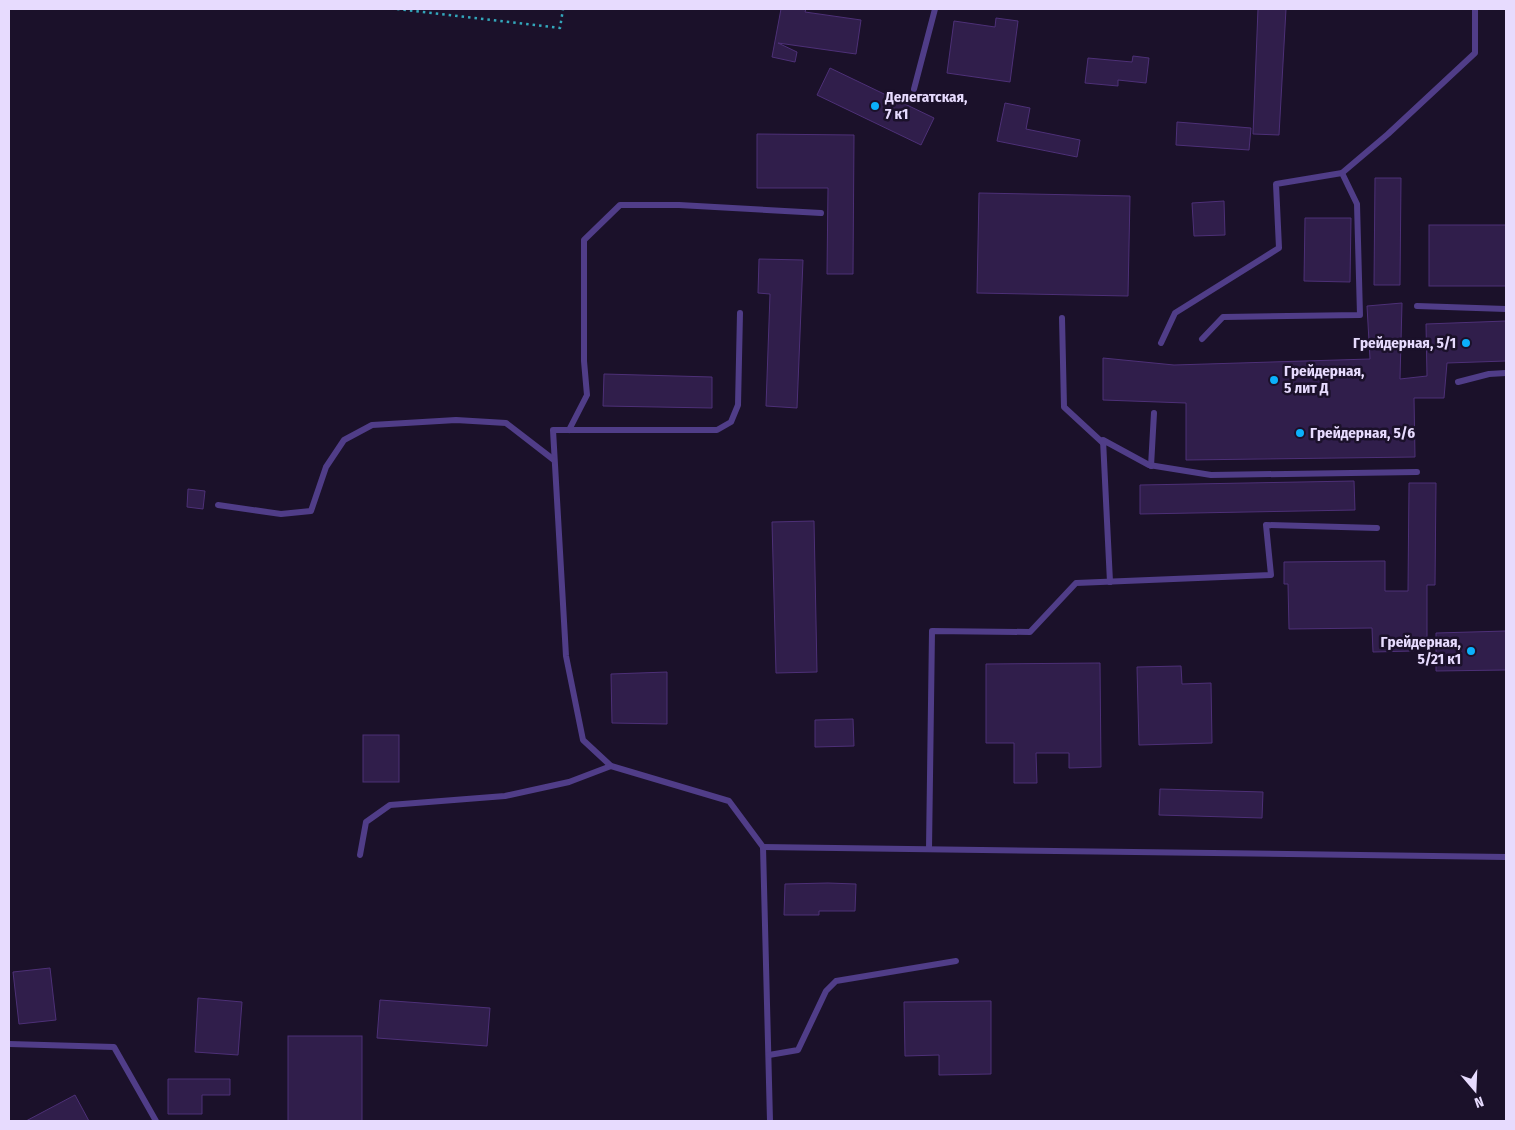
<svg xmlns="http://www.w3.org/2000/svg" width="1515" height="1130" viewBox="0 0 1515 1130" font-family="'Fira Sans Condensed',sans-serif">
<rect width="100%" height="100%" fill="#1b112a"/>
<g fill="#301e4b" stroke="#4d3077">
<polygon points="781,9 806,9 805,12 861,20 856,54 778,43 797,52 795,62 772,57"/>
<polygon points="1258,9 1286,9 1279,135 1253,134"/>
<polygon points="996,18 1018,21 1010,82 947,73 954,21 995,27"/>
<polygon points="1133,56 1149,58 1146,83 1118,80 1118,86 1085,83 1088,58 1132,62"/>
<polygon points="830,68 934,118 921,145 817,95"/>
<polygon points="1005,103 1030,108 1026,129 1080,140 1077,157 997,141"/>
<polygon points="1177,122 1251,128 1249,150 1176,145"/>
<polygon points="757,134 854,135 853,274 827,274 828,188 757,188"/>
<polygon points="1375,178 1401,178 1400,285 1374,285"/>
<polygon points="979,193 1130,196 1128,296 977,293"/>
<polygon points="1224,201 1225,235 1194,236 1192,203"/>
<polygon points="1305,218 1351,218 1350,282 1304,281"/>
<rect x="1429" y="225" width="77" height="61"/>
<polygon points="759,259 803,260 797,408 766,406 770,294 758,293"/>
<polygon points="1402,303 1400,379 1427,376 1426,324 1506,321 1506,361 1447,363 1444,398 1414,398 1415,457 1186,460 1186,403 1103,400 1103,358 1174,365 1370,359 1367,306"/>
<polygon points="604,374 712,377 712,408 603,406"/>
<polygon points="1354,481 1355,510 1140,514 1140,485"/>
<polygon points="1409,483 1436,483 1435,585 1427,585 1427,640 1414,640 1414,651 1373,652 1372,628 1289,629 1288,584 1284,584 1284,562 1385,561 1385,591 1408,591"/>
<polygon points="188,489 205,491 203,509 187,507"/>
<polygon points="814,521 817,672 776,673 772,522"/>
<polygon points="1506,631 1506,670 1436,671 1436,633"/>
<polygon points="1100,663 1101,767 1069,768 1069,753 1036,753 1037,783 1014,783 1014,743 986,743 986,664"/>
<polygon points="1181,666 1182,684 1211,683 1212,743 1139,745 1137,667"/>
<polygon points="667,672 667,724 612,723 611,674"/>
<polygon points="853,719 854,746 815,747 815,720"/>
<rect x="363" y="735" width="36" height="47"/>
<polygon points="1160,789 1263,792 1262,818 1159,815"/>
<polygon points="828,883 856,884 855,911 819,911 819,915 784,915 785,884"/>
<polygon points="50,968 56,1020 19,1024 13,972"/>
<polygon points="198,998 242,1002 238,1055 195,1052"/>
<polygon points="380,1000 490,1008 487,1046 377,1038"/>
<polygon points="991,1001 991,1074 939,1075 939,1055 905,1056 904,1002"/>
<rect x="288" y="1036" width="74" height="85"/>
<polygon points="168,1079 230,1079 230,1095 202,1095 202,1114 168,1114"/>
<polygon points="75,1095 89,1121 26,1121"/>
</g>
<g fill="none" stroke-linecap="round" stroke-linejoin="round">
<polyline stroke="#33a7bb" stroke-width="2.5" stroke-dasharray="2.5 4" stroke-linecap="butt" points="397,9 560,28 563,9"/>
<g stroke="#503d88" stroke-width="6">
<polyline points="914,89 935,9"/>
<polyline points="1417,306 1506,309"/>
<polyline points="740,313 738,405 731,422 717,430 553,430 566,656 583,740 611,766 729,801 763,847 770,1121"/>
<polyline points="1062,318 1064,407 1103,443"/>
<polyline points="1202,339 1223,317 1360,315 1357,204 1342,173"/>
<polyline points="1161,343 1175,313 1279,248 1276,184 1342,173 1388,134 1475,53 1475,9"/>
<polyline points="1458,382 1489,374 1506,373"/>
<polyline points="569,430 587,395 584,361 584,240 620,205 679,205 821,213"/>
<polyline points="1151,466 1154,413"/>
<polyline points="218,505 281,514 311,511 326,467 344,440 372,425 456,420 506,423 554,460"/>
<polyline points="1110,582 1103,440 1149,465 1211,475 1417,472"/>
<polyline points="763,847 1506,857"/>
<polyline points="929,849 932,631 1030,632 1076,583 1271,575 1266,525 1377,528"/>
<polyline points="360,855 366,822 390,805 505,796 569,782 611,766"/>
<polyline points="9,1044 114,1047 156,1121"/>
<polyline points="769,1055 798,1050 826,991 836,981 956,961"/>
</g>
</g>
<g fill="#0bb1fb" stroke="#1b112a" stroke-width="2">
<circle cx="875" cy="106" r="5"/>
<circle cx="1466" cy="343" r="5"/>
<circle cx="1274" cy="380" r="5"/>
<circle cx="1300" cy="433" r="5"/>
<circle cx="1471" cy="651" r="5"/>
</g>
<g text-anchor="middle" stroke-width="5" stroke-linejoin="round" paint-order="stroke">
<g font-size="15" font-weight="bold" fill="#e7dbfe" stroke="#1b112a" text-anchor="start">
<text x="885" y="102">Делегатская,<tspan x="885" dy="17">7 к1</tspan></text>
<text x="1456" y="348" text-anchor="end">Грейдерная, 5/1</text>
<text x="1284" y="376">Грейдерная,<tspan x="1284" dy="17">5 лит Д</tspan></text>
<text x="1310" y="438">Грейдерная, 5/6</text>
<text x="1461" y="647" text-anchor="end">Грейдерная,<tspan x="1461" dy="17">5/21 к1</tspan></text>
</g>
</g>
<rect width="1515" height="1130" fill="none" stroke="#e7dbfe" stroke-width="20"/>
<g transform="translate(1475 1090) rotate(161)" stroke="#1b112a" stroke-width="4" paint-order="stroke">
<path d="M0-4L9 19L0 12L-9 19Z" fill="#e7dbfe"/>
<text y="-8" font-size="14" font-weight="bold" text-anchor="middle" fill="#e7dbfe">N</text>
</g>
</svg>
